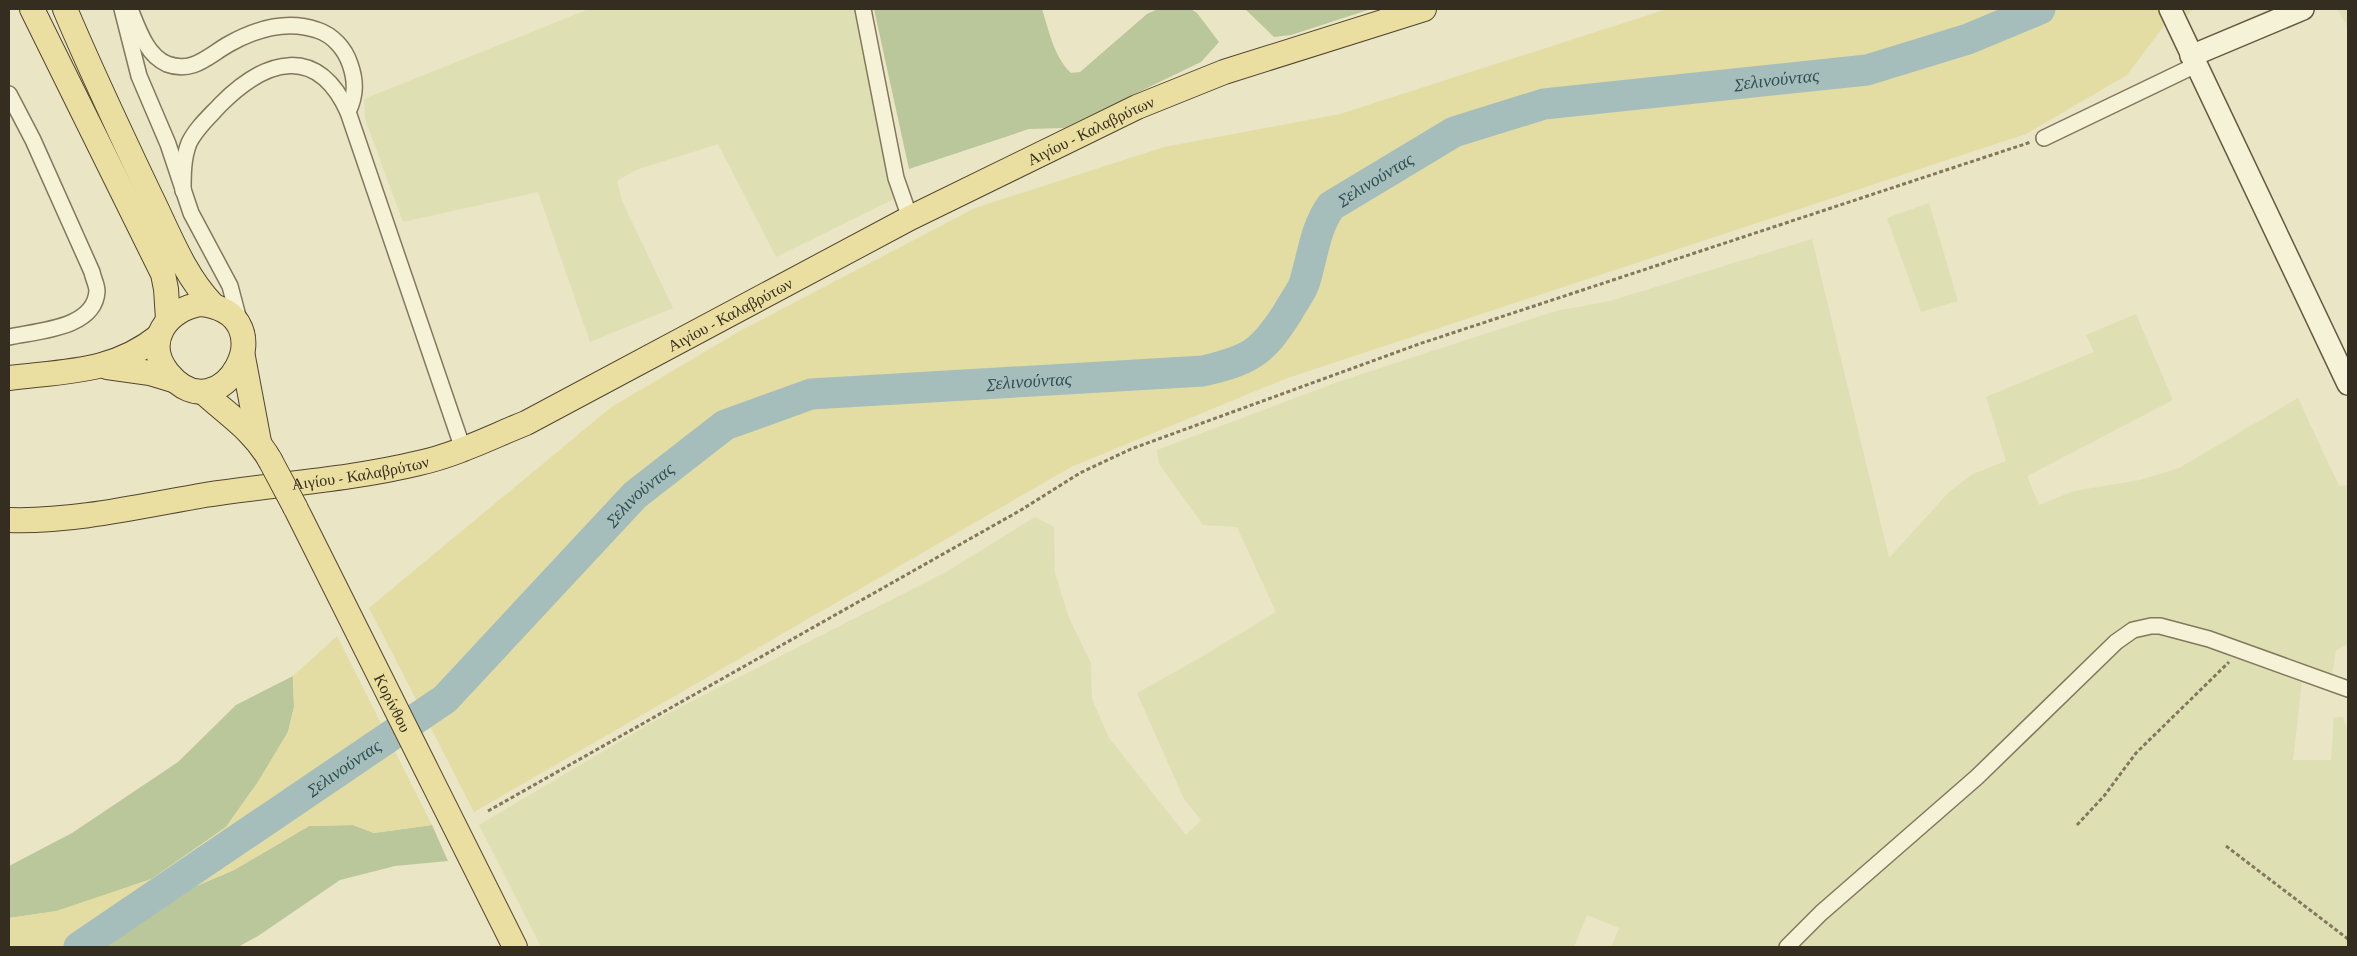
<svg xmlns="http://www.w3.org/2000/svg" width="2357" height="956" viewBox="0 0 2357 956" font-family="'Crimson Pro',serif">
<rect width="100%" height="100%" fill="#eae5c5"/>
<g fill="#dedfb3">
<polygon points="589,9 857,9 896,198 776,257 718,144 636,170 617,181 622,201 673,308 590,342 538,192 403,222 365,119 364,99"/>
<polygon points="2337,9 2348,9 2348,28"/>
<polygon points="1929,203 1958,301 1921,312 1887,218"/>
<polygon points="1812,239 1889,558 1949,492 1973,474 2006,461 1986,397 2094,352 2086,335 2136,314 2173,400 2027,476 2039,505 2074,491 2140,480 2179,468 2298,398 2339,486 2348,485 2348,644 2336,650 2332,676 2137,623 1783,947 1611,947 1619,928 1587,915 1574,947 541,947 479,825 661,717 948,571 1035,517 1054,527 1055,573 1069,618 1091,663 1092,699 1109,738 1186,835 1201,820 1184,799 1137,693 1191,663 1276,612 1237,527 1203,525 1159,464 1157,450 1335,383 1429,352 1556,311 1610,301"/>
<polygon points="2159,630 2251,659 2302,681 2293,760 2331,760 2334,718 2343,717 2348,732 2348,947 1792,947 2126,637"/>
</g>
<g fill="#bac79a">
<path d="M874,9H1042C1049,31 1054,57 1071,73L1080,72L1147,14L1158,9H1191L1197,13L1219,42L1201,62L1064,128L1029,129L909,169Z"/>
<polygon points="1245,9 1371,9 1291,35 1274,37"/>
<polygon points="293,676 294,707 288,732 258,782 226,827 152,879 57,911 9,918 9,866 72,833 178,762 236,705"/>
<polygon points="353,825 374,833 432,825 448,861 395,866 340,880 258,936 238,947 101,947 180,893 234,870 309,826"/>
</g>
<g fill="#e3dda4">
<polygon points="1667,9 2193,9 2189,14 2164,26 2127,75 2026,134 1285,379 1071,467 474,812 369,608 610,408 738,332 975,208 1164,147 1340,114"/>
<polygon points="337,636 432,825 374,833 353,825 309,826 234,870 180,893 101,947 9,947 9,918 57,911 151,879 226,827 258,782 288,732 294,707 293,676"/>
</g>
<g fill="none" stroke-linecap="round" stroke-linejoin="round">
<path stroke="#a6bebb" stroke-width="31" id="s1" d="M79,947L445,699L635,495L725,425L811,394L1203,371C1250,360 1262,353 1288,312C1293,302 1302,292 1305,281C1313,255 1315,228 1331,206L1454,132L1544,104L1867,70L1968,39L2040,9"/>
<defs>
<g id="street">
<polyline points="122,9 139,76 168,144 191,213 230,286 240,324"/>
<path d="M130,9C138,28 146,55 167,64C193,74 209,55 229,44C256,29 288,20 317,30C333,35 345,49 350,64C356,81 356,95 348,112"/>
<polyline points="863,9 896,178 910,218"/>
<path d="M9,94L33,140L92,272C93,278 97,285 97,291C95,329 36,331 9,337"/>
<polyline points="2044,138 2196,65"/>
<path d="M183,191C183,175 183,158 189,143C196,128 210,116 221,104C266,59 317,44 348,112L463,449"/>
<polyline points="1787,947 1821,913 1977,777 2116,642 2133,630 2151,626 2160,626 2209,639 2348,689"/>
</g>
<g id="secondary">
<polyline points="2170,9 2348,384"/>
<polyline points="2191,56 2303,9"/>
</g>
<g id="primary">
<polyline points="32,9 163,274 166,289 168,319"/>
<path d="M65,9C91,71 120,132 149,193C168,231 183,274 213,305"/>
<path d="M201,304C289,314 221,438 168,373C143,342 167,309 201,304Z"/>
<polyline points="243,357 259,442"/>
<polyline points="107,367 150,373 173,380"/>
<path d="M9,378C65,371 113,373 159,336"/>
<path d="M203,392C228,415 253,430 270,460"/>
<path id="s2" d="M295,507L515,947"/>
<path id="s3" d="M9,520C74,522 141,506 205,495C276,484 349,480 419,463C456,455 491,437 526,423L910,218L1137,107L1224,72L1424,9"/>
</g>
</defs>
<use href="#street" stroke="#83785d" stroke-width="18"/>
<use href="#secondary" stroke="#655940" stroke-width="24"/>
<use href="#primary" stroke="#514530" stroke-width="26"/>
<g stroke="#83785d" stroke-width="3" stroke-dasharray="4 2.5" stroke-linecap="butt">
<polyline points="488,811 1021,510 1080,473 1131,449 1419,344 2031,142"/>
<polyline points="2077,825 2104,796 2136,753 2229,662"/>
<polyline points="2226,846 2348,939"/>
</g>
<use href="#street" stroke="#f5f2d7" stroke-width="15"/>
<use href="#secondary" stroke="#f5f2d7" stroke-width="21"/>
<use href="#primary" stroke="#eadfa0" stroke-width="24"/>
<defs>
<polyline id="primary-bridge" points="270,460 295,507"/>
</defs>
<use href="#primary-bridge" stroke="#514530" stroke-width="26" stroke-linecap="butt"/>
<use href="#primary-bridge" stroke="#eadfa0" stroke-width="24"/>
</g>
<g text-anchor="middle" stroke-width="4.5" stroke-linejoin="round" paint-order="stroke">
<g font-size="16" fill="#352d1f" stroke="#f2eed4">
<text dy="6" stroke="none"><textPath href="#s3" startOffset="1165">Αιγίου - Καλαβρύτων</textPath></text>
<text dy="6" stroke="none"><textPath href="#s3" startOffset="760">Αιγίου - Καλαβρύτων</textPath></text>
<text dy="6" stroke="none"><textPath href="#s3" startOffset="355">Αιγίου - Καλαβρύτων</textPath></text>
<text dy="6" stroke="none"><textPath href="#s2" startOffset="219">Κορίνθου</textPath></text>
</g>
<g font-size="18" font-style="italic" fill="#304f53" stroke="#f2eed4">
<text dy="6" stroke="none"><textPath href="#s1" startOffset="2014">Σελινούντας</textPath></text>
<text dy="6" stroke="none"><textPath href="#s1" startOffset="1594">Σελινούντας</textPath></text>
<text dy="6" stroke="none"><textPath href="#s1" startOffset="1145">Σελινούντας</textPath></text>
<text dy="6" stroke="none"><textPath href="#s1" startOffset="725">Σελινούντας</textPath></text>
<text dy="6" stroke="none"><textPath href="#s1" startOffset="320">Σελινούντας</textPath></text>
</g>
</g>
<rect width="2357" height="956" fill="none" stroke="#352d1f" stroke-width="20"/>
</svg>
